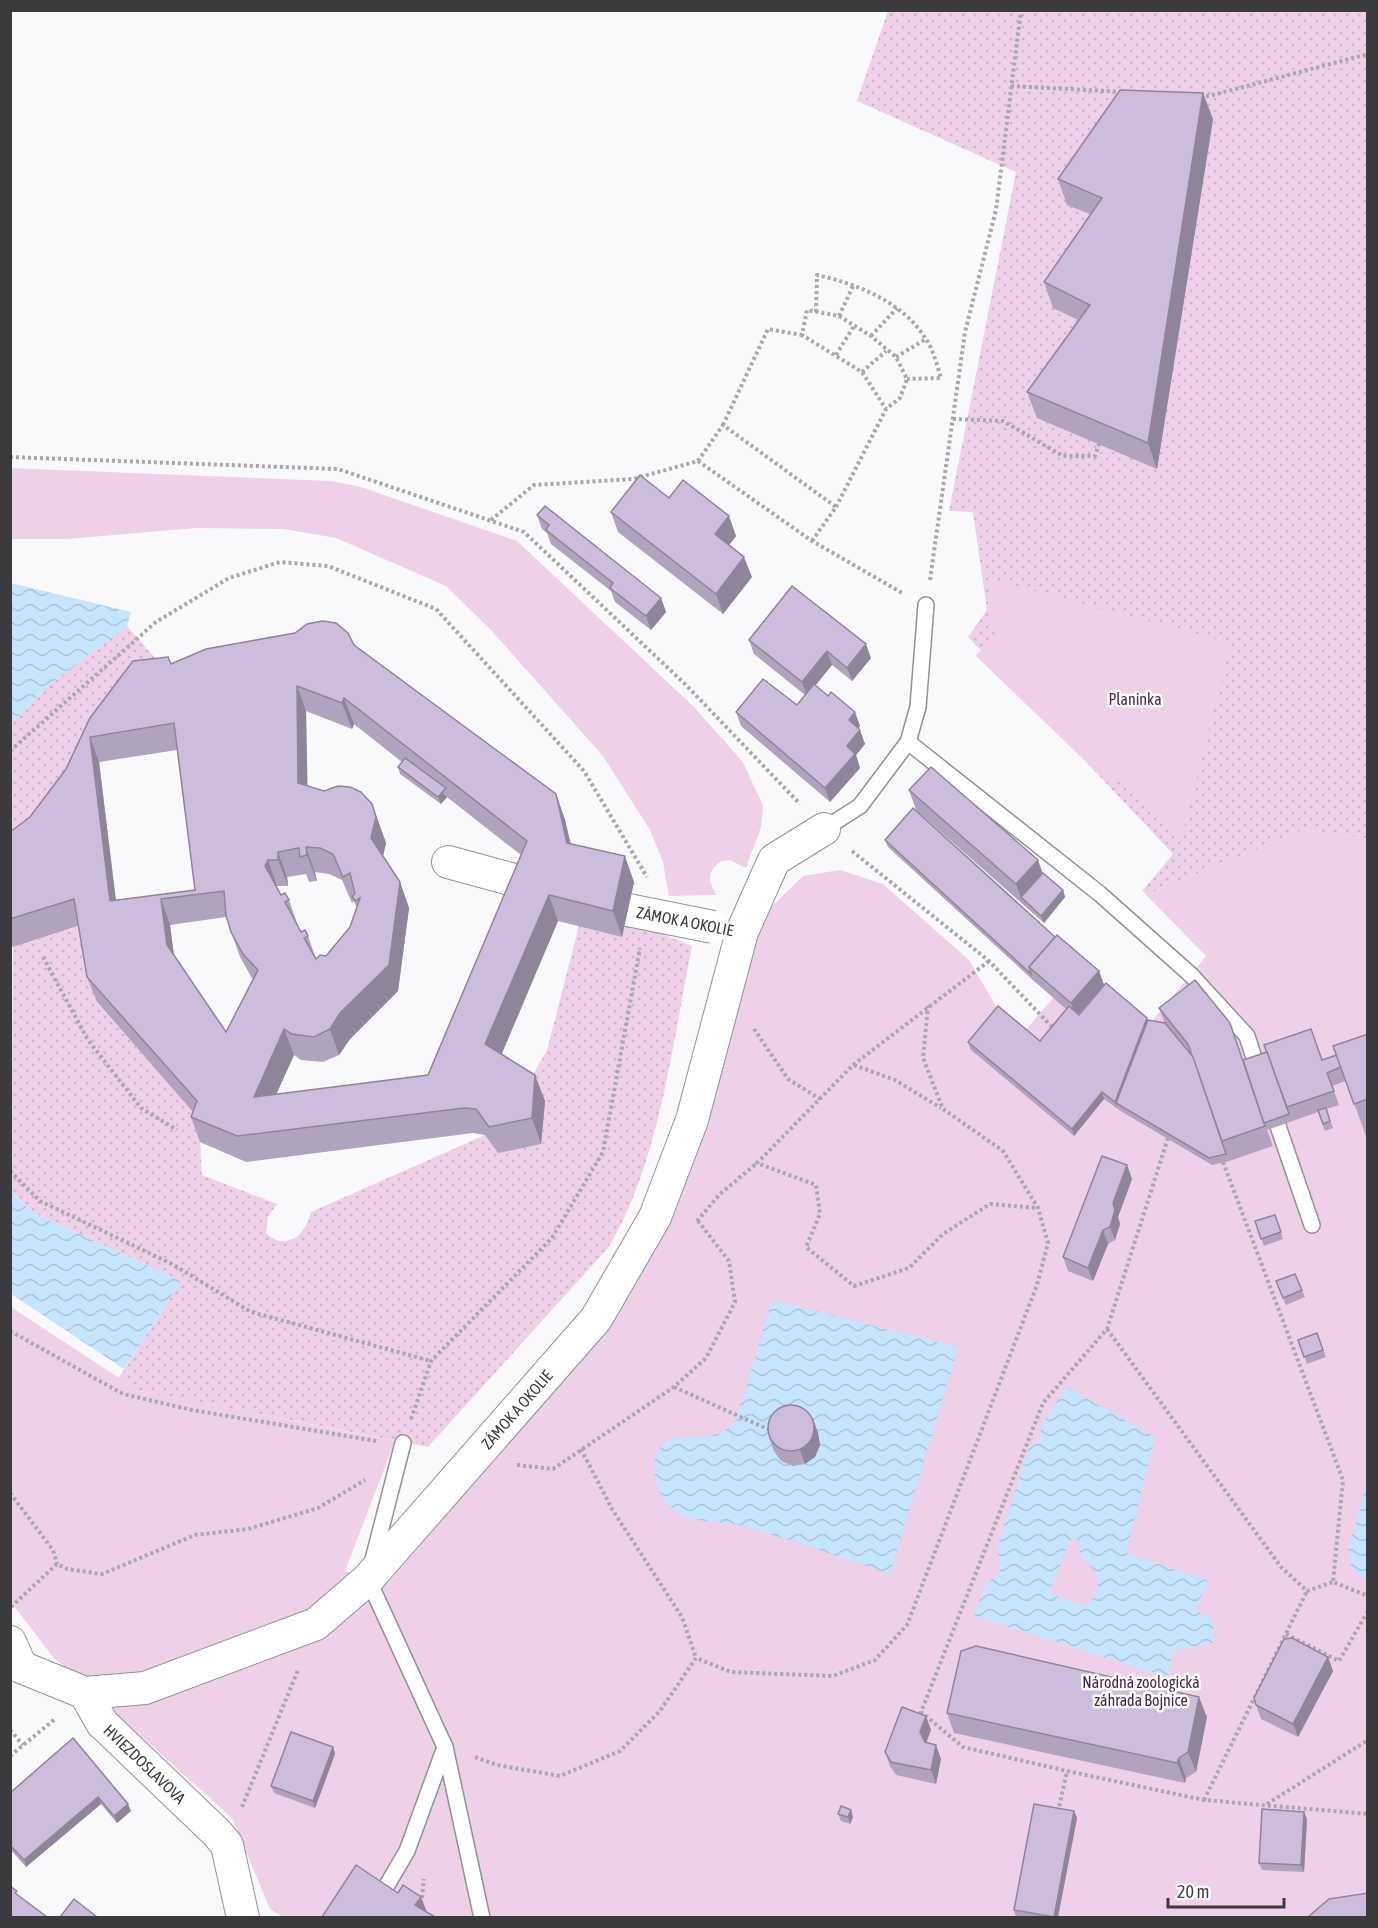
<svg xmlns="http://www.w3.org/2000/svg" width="1378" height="1928" viewBox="0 0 1378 1928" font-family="'Asap Condensed',sans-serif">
<defs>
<pattern id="grass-dots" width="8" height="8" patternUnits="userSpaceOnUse" patternTransform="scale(1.5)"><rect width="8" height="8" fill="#eed0e9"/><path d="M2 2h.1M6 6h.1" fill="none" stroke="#cdb4c9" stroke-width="1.8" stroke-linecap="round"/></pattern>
<pattern id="water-waves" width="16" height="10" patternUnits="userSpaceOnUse" patternTransform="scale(1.5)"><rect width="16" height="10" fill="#c5e4ff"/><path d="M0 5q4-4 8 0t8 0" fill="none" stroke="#aac4db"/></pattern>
</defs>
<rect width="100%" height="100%" fill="#f9f9fc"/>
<g fill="url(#grass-dots)">
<polygon points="888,11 1367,11 1367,839 1305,829 1146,895 1143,890 1173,854 968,637 987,610 973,512 949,511 1016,172 857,101"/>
<polygon points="127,626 177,683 142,687 11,864 11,724 45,688"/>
<path d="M626,919L692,946C672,1044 660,1162 608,1248L428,1447L139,1391L118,1379L181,1281L32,1212L11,1191L13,947L83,925L97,1003L207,1127L200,1142L202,1175L277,1204L268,1216L266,1233C286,1252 306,1235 311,1212L485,1135L498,1153L525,1089L547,1050L579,926Z"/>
</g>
<g fill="#eed0e9">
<path d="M10,468L331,481L361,487L517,541L694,707L743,762L763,806L761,827L746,868L730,860L721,861C707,872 707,881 717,895L669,896L663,862L650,830L603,756L491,630L446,586L336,538L284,529L196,528L67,539H11Z"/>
<polygon points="990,579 1231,643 1182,838 1118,781 1112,787 976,656 995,634 987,610"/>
<polygon points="1305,829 1367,839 1367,1917 282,1917 270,1909 232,1818 53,1657 11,1602 11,1307 139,1391 395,1441 345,1571 388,1583 618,1314 669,1223 745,965 765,913 803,876 840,870 883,884 969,960 1000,1013 1024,1032 1053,998 1062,948 1149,1025 1206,956 1146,895"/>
</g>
<g fill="url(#water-waves)" fill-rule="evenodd">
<polygon points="11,583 131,612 127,626 45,688 11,724"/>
<polygon points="10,1191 32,1212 181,1281 124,1369 11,1294"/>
<path d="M772,1300L958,1347L890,1574C842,1558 795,1541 746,1527C725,1520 693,1525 675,1511C657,1498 646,1462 662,1445C679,1426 715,1450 736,1420Z"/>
<path d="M1066,1387L1155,1437L1126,1553L1209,1581L1195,1609L1213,1620V1643L1173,1651L1167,1677L974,1616L984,1587L1000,1570L997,1547L1029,1447L1041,1438V1426ZM1075,1537L1079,1542L1080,1556C1098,1572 1103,1580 1091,1603L1078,1605L1049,1592L1070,1540Z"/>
<polygon points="1367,1483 1368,1581 1367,1581 1351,1567 1348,1549"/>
</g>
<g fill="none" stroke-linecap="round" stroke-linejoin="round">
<defs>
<g id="lane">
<polyline points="908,742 1100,894 1191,975 1247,1036 1256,1064"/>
<polyline points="824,829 860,806 908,742 918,707 926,605"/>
<polyline points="1278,1126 1312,1225"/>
<polyline points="403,1443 368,1579 445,1747 482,1918"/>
<polyline points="380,1897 407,1851 445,1747"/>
</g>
<g id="street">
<polyline points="448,862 529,884"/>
<path id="s1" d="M10,1642L21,1667L85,1693L102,1723L217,1833L227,1845L243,1918"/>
<path id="s2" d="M85,1693L145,1688L316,1624L368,1579L596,1319L655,1217L692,1120L742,932L774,860L824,829"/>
</g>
</defs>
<use href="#lane" stroke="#929295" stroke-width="18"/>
<use href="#street" stroke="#929295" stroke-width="34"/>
<g stroke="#a8a8aa" stroke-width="4" stroke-dasharray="3 3" stroke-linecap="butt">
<polyline points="1011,86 1124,92"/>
<polyline points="1200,96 1209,96 1368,54"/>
<path d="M816,312L817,275C857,284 902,301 926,339C933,349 937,365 941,378L907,379"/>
<polyline points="839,316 854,284"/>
<polyline points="871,336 897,308"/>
<polyline points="836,355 854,326"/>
<polyline points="896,357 926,339"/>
<polyline points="862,372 886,351"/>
<polyline points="953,419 1003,421 1063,456 1095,456 1099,444"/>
<polyline points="723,425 768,329 802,335"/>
<polyline points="10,457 338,469 524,532 685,684 800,804"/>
<polyline points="698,461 723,425 836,507 812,541"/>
<polyline points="836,507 886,409 900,398 907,379 896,357 871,336 839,316 807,310 802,335 862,372 886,409"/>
<polyline points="491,520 534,485 633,479 698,461 812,541 904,594"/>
<polyline points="930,580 965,332 996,210 1021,10"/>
<polyline points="10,751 156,622 229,578 280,562 328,566 436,609 584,771 647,877"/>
<polyline points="852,851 989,961 1055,1030"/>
<polyline points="43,957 88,1040 141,1108 177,1130"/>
<polyline points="989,961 853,1065 757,1163 816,1185 820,1214 806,1247 854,1286 909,1268 943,1234 990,1204 1037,1208"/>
<polyline points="754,1029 788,1079 820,1099"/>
<polyline points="854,1065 895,1080 941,1108"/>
<polyline points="1168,1138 1107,1329 1043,1403 921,1712 963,1747 1067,1771 1204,1800 1368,1814"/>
<polyline points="1223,1162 1343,1480 1333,1582 1368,1596"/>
<polyline points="10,1171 40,1201 172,1264 251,1312 431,1361"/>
<polyline points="697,1221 720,1194 757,1163"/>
<polyline points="1107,1329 1281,1567 1307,1591 1333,1582"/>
<polyline points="10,1331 123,1394 192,1410 376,1441"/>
<polyline points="674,1387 772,1431"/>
<polyline points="411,1419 431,1361 552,1238 603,1152 640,948"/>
<polyline points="581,1449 612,1509 682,1617 696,1658"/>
<polyline points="517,1465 553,1469 674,1387 706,1358 735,1302 729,1261 698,1221"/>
<polyline points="10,1493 53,1550 57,1564"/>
<polyline points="11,1607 57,1564 67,1569 102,1574 195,1535 248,1529 318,1508 365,1480"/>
<polyline points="1286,1634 1339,1661 1368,1611"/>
<polyline points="10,1730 23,1745"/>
<polyline points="10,1756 55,1719"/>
<polyline points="475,1757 497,1765 560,1776 620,1751 660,1711 696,1658 731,1672 833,1676 875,1660 907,1625 1037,1285 1048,1243 1038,1208 1003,1151 943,1109 923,1058 928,1006"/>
<polyline points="1204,1800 1307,1591"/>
<polyline points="1267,1804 1368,1740"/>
<polyline points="242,1807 298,1670"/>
<polyline points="1058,1812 1067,1771"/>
<polyline points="421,1904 424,1879"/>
</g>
<use href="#lane" stroke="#fff" stroke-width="15"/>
<use href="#street" stroke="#fff" stroke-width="32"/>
<defs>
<polyline id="street-bridge" points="628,910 713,927"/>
</defs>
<use href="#street-bridge" stroke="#929295" stroke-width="34" stroke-linecap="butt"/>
<use href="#street-bridge" stroke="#fff" stroke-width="32"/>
</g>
<g fill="#b1a2bd" fill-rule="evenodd">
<polygon points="1213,119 1157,469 1037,418 1027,392 1078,320 1053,308 1044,282 1090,214 1067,205 1058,179"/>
<polygon points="669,498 736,536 729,545 752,577 723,614 618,532 611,512"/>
<polygon points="537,515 661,598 666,612 651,630 615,602 611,591 551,544 547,533 542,529"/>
<polygon points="749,640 871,658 852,681 832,665 815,685 860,726 858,729 865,744 856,755 860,768 830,802 741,726 736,712 797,705 805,695 754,654"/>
<path d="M354,645L556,794L565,820L571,844L634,882L622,937L558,921L501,1054L545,1101L541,1144L498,1153L485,1135L473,1133L246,1162L200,1142L191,1117L193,1112L97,1002L87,977L78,926L13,947L10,943V832L30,817L66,769L90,718L171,664ZM306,711L352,729L354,724L402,762L398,767L400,774L441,804L447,797L521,855L428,1075L276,1095L294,1055L301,1060L323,1062L339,1055L350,1039L398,991L409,908L400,882L383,856L386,843L372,804L307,786ZM177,750L195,890L116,900L99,762ZM315,872L329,874L342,880L352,903L354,901L357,908L350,927L326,956L316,959L308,936L301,932L298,926L289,900L281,895L277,887V886H288L287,877L306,874L309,882L317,881ZM226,917L240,957L253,980L226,1032L174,956L170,925Z"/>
<polygon points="909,790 1043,873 1063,890 1065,897 1044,923 916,810"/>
<polygon points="885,840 1055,937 1099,971 1104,985 1079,1014 1165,1023 1159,1008 1243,1060 1323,1060 1337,1055 1368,1034 1368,1138 1367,1139 1346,1081 1332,1086 1339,1105 1326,1109 1333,1128 1325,1131 1318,1112 1267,1130 1273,1146 1229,1161 1228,1160 1229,1161 1212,1165 1119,1110 1118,1108 1118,1109 1104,1099 1074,1136 970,1049 968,1042 1040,1041 1066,1009 1034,981 888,847"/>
<polygon points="1127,1165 1132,1179 1118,1217 1120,1224 1115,1240 1108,1244 1093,1281 1068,1271 1063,1257"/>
<polygon points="1275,1215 1283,1239 1264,1246 1255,1221"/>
<polygon points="1295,1274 1305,1297 1286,1305 1276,1281"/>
<polygon points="1317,1333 1326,1357 1307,1364 1298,1340"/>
<polygon points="813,1419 818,1433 820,1445 815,1457 805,1464 793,1466 781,1461 774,1451 769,1438"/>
<polygon points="1328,1657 1333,1671 1298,1737 1261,1719 1256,1705"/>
<polygon points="947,1713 1207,1717 1196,1772 1186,1778 1185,1783 954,1733"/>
<polygon points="926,1716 931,1730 926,1743 941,1759 936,1784 896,1775 890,1766 885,1752"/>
<polygon points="73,1738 131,1811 117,1823 101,1804 26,1867 10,1849 10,1793"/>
<polygon points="333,1747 335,1754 315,1808 274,1793 271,1786"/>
<polygon points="1074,1811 1077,1818 1058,1917 1016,1917 1014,1910"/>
<polygon points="838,1814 853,1817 850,1824 841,1821"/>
<polygon points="1307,1819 1304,1872 1262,1870 1259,1863"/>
</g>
<g fill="#90849a">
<polygon points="1203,93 1213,119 1157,469 1148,443"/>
<polygon points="729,516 736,536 722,554 715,534"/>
<polygon points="744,557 752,577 723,614 716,594"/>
<polygon points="661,598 666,612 651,630 646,616"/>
<polygon points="866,644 871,658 852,681 847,668"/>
<polygon points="827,651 832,665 807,696 802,682"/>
<polygon points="297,686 306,711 308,809 298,783"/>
<polygon points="344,698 354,724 352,729 342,703"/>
<polygon points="855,712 860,726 854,734 849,720"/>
<polygon points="860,730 865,744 856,755 860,768 830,802 825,788 847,746"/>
<polygon points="90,737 99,762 119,927 110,901"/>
<polygon points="442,793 447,797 441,804 438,797"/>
<polygon points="556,794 565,820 576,869 567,843"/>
<polygon points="372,804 386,843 381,864 371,838"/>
<polygon points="306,847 315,872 317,881 307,855"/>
<polygon points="278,852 287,877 288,886 278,860"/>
<polygon points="625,856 634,882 622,937 613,911"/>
<polygon points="268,860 277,886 275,892 265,866"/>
<polygon points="1038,860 1045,880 1021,897 1023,904 1016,884"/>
<polygon points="400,882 409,908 398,991 350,1039 339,1055 330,1029"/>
<polygon points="1063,890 1065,897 1044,923 1041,916"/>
<polygon points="549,895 558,921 495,1070 485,1044"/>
<polygon points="161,899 170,925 176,971 167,945"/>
<polygon points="1099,971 1104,985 1076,1017 1071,1003"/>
<polygon points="1147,1018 1149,1025 1116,1103 1118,1109 1115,1102"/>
<polygon points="284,1029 294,1055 263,1123 254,1097"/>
<polygon points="535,1075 545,1101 541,1144 532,1118"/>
<polygon points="1102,1092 1104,1099 1074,1136 1072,1129"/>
<polygon points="1127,1165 1132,1179 1118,1217 1120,1224 1115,1240 1110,1227 1113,1203"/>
<polygon points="1103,1230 1108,1244 1093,1281 1088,1268"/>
<polygon points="813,1419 818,1433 820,1445 815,1457 805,1464 800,1450"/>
<polygon points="1328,1657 1333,1671 1298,1737 1293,1724"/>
<polygon points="1199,1697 1207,1717 1196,1772 1188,1752"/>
<polygon points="926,1716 931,1730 925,1746 920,1732"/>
<polygon points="936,1745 941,1759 936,1784 931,1770"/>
<polygon points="333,1747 335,1754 315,1808 313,1801"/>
<polygon points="1179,1758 1186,1778 1185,1783 1177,1763"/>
<polygon points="98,1797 101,1804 26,1867 24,1860"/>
<polygon points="128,1804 131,1811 117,1823 114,1816"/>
<polygon points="851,1810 853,1817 850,1824 848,1817"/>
<polygon points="1074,1811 1077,1818 1058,1917 1054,1917"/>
<polygon points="1304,1812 1307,1819 1304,1872 1301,1865"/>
<polygon points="421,1897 429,1917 415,1905"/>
</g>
<g fill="#cebcdc" stroke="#90849a" stroke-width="1.5" fill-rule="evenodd">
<polygon points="1120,90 1203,93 1148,443 1027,392 1090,305 1044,282 1102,198 1058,179"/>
<polygon points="640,475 669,498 683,480 729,516 715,534 744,557 716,594 611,512"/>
<polygon points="545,506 661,598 646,616 610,588 613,583 546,530 549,525 537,515"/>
<polygon points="792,586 866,644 847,668 827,651 802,682 749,640"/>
<path d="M322,621L336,623L348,633L354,645L556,794L567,843L625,856L613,911L549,895L485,1044L535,1075L532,1118L489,1127L476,1109L464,1108L237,1136L191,1117L197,1101L87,977L74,899L10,919V832L30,817L66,769L90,718L133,661L168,657L171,664L206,649L295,633L307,624ZM297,686L342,703L344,698L527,841L428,1075L254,1097L284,1029L292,1034L314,1037L330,1029L340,1013L389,965L400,882L371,838L376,817L372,804L361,792L350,787L338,786L324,791L298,783ZM174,723L195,890L110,901L90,737ZM306,847L320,848L333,854L343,877L350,873L355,894L352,896L355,901L360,898L350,927L326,956L320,955L316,959L304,938L308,936L305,930L301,932L285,902L289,900L285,893L281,895L265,866L268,860H278V852L299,848L300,857L307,855ZM224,891L226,915L231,932L243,954L258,970L226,1032L167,945L161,899Z"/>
<polygon points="763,679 797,705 814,684 828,696 831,692 855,712 849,720 860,730 847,746 855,754 825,788 736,712"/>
<polygon points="405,758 446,788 438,797 398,767"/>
<polygon points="931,767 1038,860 1016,884 909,790"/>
<polygon points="913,808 1055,937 1029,967 1031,974 885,840"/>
<polygon points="1043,873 1063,890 1041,916 1021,897"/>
<polygon points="1057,935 1099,971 1071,1003 1029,967"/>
<polygon points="1195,980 1230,1023 1265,1126 1222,1141 1188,1044 1159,1008"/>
<polygon points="1106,983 1147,1018 1115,1102 1102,1092 1072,1129 968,1042 998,1006 1040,1041 1069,1006 1079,1015"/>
<polygon points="1148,1020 1165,1023 1193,1057 1226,1154 1209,1158 1116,1103"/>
<polygon points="1311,1029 1322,1060 1337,1055 1341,1067 1327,1073 1334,1091 1287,1107 1264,1045"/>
<polygon points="1368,1034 1368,1099 1354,1104 1333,1046"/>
<polygon points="1267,1052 1289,1114 1264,1123 1243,1060"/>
<polygon points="1326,1108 1330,1121 1323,1124 1318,1110"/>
<polygon points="1102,1156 1127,1165 1113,1203 1115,1210 1110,1227 1103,1230 1088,1268 1063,1257"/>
<polygon points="1275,1215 1281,1232 1261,1239 1255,1221"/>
<polygon points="1295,1274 1302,1290 1283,1298 1276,1281"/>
<polygon points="1317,1333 1323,1350 1304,1357 1298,1340"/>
<circle cx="791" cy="1428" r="23"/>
<polygon points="1292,1638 1328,1657 1293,1724 1256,1705 1254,1698 1284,1639"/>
<polygon points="976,1646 1199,1697 1188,1752 1179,1758 1177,1763 947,1713 961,1651"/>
<polygon points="902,1707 926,1716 920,1732 925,1742 936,1745 931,1770 891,1762 885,1752"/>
<polygon points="291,1732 333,1747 313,1801 271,1786"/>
<polygon points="73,1738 128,1804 114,1816 98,1797 24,1860 10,1845 10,1793"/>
<polygon points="1034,1804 1074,1811 1054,1917 1014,1910"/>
<polygon points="841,1806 851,1810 848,1817 838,1814"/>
<polygon points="1262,1809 1304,1812 1301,1865 1259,1863"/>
<polygon points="356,1865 398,1893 403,1885 421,1897 415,1905 435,1917 322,1917"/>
<polygon points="10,1886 17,1891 15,1893 47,1917 10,1917"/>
<polygon points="1368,1893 1368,1917 1308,1917 1329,1899"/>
<polygon points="74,1899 97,1917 60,1917"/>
</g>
<g text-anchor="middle" stroke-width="5" stroke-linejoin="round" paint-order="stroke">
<g font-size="16" fill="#4c2447" stroke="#fff">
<text x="1135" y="705">Planinka</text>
<text x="1141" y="1688">Národná zoologická<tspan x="1141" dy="18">záhrada Bojnice</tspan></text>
</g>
<g font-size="16" fill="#3b3b3d" stroke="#fff">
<text transform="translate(685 921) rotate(11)" y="6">ZÁMOK A OKOLIE</text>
<text dy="6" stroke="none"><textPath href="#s2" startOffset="537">ZÁMOK A OKOLIE</textPath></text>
<text dy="6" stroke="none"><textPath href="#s1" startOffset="190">HVIEZDOSLAVOVA</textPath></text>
</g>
</g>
<rect width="1378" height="1928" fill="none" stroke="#3b3b3d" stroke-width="24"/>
<path d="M1168 1898v9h116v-9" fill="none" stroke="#3b3b3d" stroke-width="3"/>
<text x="1177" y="1898" font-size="18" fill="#3b3b3d" stroke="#ffffff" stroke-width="4.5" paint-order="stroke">20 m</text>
</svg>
